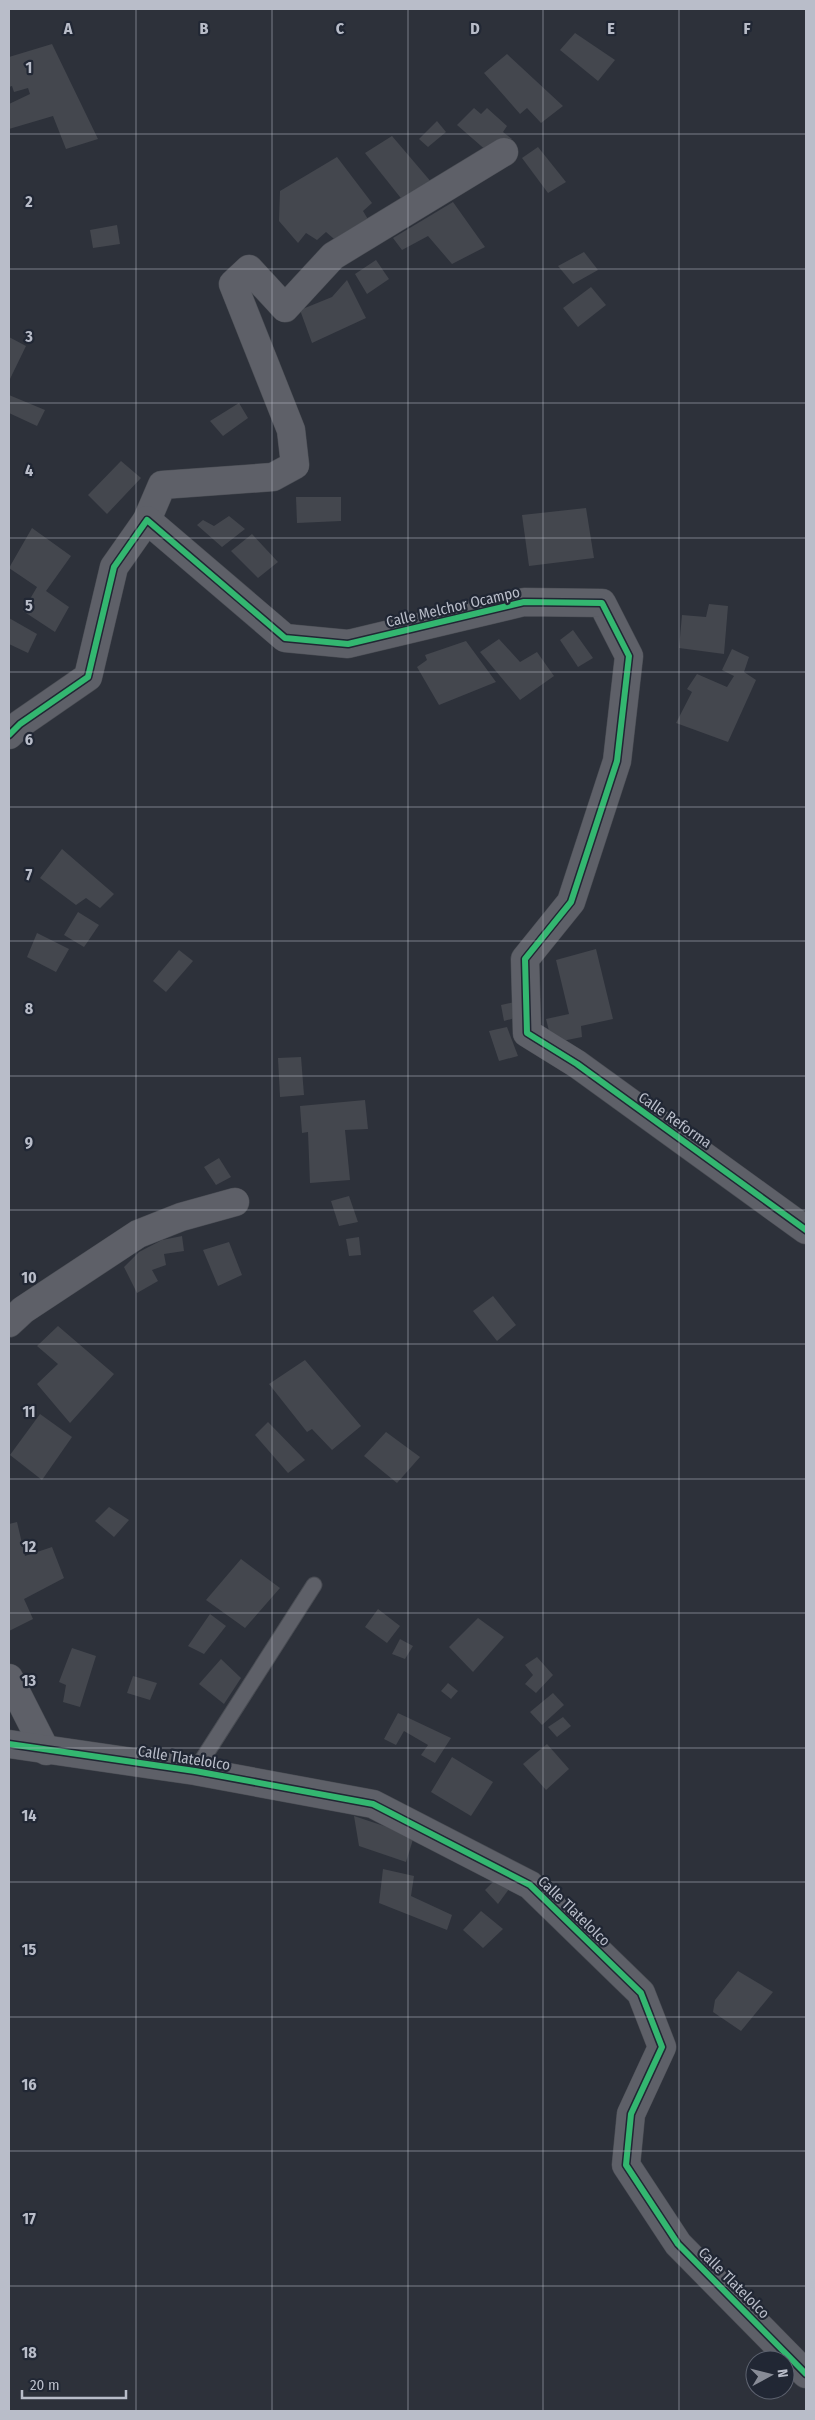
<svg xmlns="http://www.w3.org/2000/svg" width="815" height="2420" viewBox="0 0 815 2420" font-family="'Fira Sans Condensed',sans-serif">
<rect width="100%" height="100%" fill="#2d313a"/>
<g fill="#44474e">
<polygon points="575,33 615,60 598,81 560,50"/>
<polygon points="52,44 98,139 66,149 53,116 9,129 9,104 30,94 28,88 14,92 12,86 9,87 9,57"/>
<polygon points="507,54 563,106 541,123 527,108 520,114 484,73"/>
<polygon points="474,108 481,114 487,108 507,126 503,132 512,139 488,152 457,125"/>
<polygon points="437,121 446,132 428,147 419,139"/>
<polygon points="392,136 432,183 404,202 365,153"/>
<polygon points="538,147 566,182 548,193 522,158"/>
<polygon points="337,157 372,203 363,211 369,221 340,244 326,232 317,240 306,233 298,243 279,221 280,191"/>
<polygon points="453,202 485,247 452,264 428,236 402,250 393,238"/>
<polygon points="117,225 120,244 93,248 90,230"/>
<polygon points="584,252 598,270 573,284 558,266"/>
<polygon points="376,260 389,279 367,294 355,274"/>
<polygon points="347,280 366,318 312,343 300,310 332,297"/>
<polygon points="591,287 606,305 578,327 563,308"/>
<polygon points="9,337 26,346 9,381"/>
<polygon points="9,395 45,410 37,426 9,413"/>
<polygon points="239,403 248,418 223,436 210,421"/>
<polygon points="121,461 141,478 107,514 88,495"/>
<polygon points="296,497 341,497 341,521 297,523"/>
<polygon points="586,508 594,558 529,566 522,515"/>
<polygon points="229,516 245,529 222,547 197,525 203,520 214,526"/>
<polygon points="32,528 71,556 46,591 69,607 55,632 23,611 37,587 9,568"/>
<polygon points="252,534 278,562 258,578 231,551"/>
<polygon points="709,604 728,606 724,654 679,648 682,615 706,617"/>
<polygon points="9,618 37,634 28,653 9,644"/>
<polygon points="573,630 593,658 578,667 560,640"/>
<polygon points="499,639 520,662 537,652 554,676 520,700 480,652"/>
<polygon points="466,641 496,682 439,705 417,667 427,660 425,655"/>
<polygon points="732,649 749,657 744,672 756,680 728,742 676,723 692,692 687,689 697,674 727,687 734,676 722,670"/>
<polygon points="62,849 114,894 100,908 86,898 76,905 40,878"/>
<polygon points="78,912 99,925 84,947 64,935"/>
<polygon points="37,933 69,949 56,972 27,957"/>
<polygon points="596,949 613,1019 581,1026 582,1037 552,1043 546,1019 569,1014 556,960"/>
<polygon points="179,950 193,961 166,992 153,981"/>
<polygon points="519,1001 522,1016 504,1021 501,1005"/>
<polygon points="507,1027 518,1056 499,1061 489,1031"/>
<polygon points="301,1057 304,1095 280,1097 278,1058"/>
<polygon points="365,1100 368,1129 345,1130 350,1180 310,1183 308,1132 302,1133 300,1106"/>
<polygon points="219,1158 231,1177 216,1185 204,1167"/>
<polygon points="349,1196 358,1222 339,1226 331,1201"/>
<polygon points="182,1236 184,1251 164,1254 166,1265 152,1270 158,1281 137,1293 124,1267 139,1252 162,1240"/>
<polygon points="359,1237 361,1255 349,1256 346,1239"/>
<polygon points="229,1242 242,1275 218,1286 203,1250"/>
<polygon points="493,1296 516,1325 497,1341 473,1311"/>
<polygon points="58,1326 114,1374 70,1423 37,1384 58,1364 37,1346"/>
<polygon points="305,1360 361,1426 332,1450 312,1429 307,1432 269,1384"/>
<polygon points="40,1414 72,1437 42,1480 10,1455"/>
<polygon points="268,1422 305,1460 288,1473 255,1435"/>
<polygon points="386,1432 420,1457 397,1483 364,1456"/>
<polygon points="109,1507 129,1520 114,1537 95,1521"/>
<polygon points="17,1522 25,1556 52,1547 64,1578 24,1599 33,1619 9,1631 9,1524"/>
<polygon points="241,1559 280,1588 245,1628 206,1600"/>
<polygon points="378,1609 400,1626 387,1643 365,1627"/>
<polygon points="210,1614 226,1626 204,1654 188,1646"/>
<polygon points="478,1618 504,1637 473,1672 449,1647"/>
<polygon points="400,1639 413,1646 405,1659 392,1654"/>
<polygon points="72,1648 96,1656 80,1707 63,1702 66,1685 59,1682"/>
<polygon points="537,1657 553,1675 536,1693 525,1684 533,1675 525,1665"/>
<polygon points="221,1659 241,1678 224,1704 199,1684"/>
<polygon points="133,1676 157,1683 150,1700 127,1693"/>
<polygon points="448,1683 458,1691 451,1699 441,1691"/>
<polygon points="553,1693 564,1705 542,1725 530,1712"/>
<polygon points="398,1713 451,1738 435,1763 421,1755 428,1745 404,1731 396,1745 384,1739"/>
<polygon points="563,1717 571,1726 557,1737 548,1727"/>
<polygon points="547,1744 569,1769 546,1790 523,1764"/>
<polygon points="452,1757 493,1782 471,1816 431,1792"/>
<polygon points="354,1816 414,1836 406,1862 359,1846"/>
<polygon points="383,1869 414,1876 411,1896 452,1915 447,1930 379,1903"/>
<polygon points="496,1879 509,1889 498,1904 485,1890"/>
<polygon points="481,1911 503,1929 483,1948 463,1930"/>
<polygon points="738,1971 773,1992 741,2031 713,2012 715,2000"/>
</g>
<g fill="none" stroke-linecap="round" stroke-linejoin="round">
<defs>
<polyline id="service" points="195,1771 314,1585"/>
<g id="minor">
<polyline points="147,520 162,485 273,477 295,465 291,430 233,284 249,269 285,308 333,256 504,152"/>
<polyline points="9,735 20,724 88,677 114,567 147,520 285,638 348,644 524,602 602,603 629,656 617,761 571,902 525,959 527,1033 577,1064 806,1230"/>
<polyline points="9,1323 23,1310 138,1234 181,1217 235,1202"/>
<polyline points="9,1678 46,1751"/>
<polyline points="9,1744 195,1771 373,1804 530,1885 641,1993 662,2047 631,2114 626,2165 678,2244 806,2374"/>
</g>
</defs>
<use href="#service" stroke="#494c53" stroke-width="17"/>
<use href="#minor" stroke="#494c53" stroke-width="29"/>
<use href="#service" stroke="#5e6068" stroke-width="15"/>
<use href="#minor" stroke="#5e6068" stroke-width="28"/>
<defs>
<g id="cycleway">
<polyline points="9,735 20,724 88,677 114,567 147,520 285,638 348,644 524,602 602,603 629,656 617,761 571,902 525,959 527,1033 577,1064 806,1230"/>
<polyline points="9,1744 195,1771 373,1804 530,1885 641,1993 662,2047 631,2114 626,2165 678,2244 806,2374"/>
</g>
</defs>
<use href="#cycleway" stroke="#212734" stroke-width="9"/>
<use href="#cycleway" stroke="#33b770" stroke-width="6"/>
</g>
<path fill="none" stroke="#b9bdc9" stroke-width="1" stroke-opacity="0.55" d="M136,9V2411M272,9V2411M408,9V2411M543,9V2411M679,9V2411M9,134H806M9,269H806M9,403H806M9,538H806M9,672H806M9,807H806M9,941H806M9,1076H806M9,1210H806M9,1344H806M9,1479H806M9,1613H806M9,1748H806M9,1882H806M9,2017H806M9,2151H806M9,2286H806"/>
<g text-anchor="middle" stroke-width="4.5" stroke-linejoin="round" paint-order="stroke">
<g font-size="15" fill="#b9bdc9" stroke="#212734">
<text transform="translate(453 607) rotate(-13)" y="5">Calle Melchor Ocampo</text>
<text transform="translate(675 1120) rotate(35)" y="5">Calle Reforma</text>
<text transform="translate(184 1758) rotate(9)" y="5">Calle Tlatelolco</text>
<text transform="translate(574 1911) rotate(44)" y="5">Calle Tlatelolco</text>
<text transform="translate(734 2283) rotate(45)" y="5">Calle Tlatelolco</text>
</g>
</g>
<g font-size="16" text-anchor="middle" font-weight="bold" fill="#b9bdc9" stroke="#212734" stroke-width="4.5" stroke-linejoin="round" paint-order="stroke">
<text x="68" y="34">A</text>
<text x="204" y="34">B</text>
<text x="340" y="34">C</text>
<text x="475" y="34">D</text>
<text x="611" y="34">E</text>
<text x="747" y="34">F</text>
<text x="29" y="73">1</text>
<text x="29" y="207">2</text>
<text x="29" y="342">3</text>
<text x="29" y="476">4</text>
<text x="29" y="611">5</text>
<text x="29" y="745">6</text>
<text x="29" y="880">7</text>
<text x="29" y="1014">8</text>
<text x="29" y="1148">9</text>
<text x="29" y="1283">10</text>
<text x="29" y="1417">11</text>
<text x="29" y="1552">12</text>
<text x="29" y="1686">13</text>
<text x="29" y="1821">14</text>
<text x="29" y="1955">15</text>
<text x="29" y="2090">16</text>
<text x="29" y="2224">17</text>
<text x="29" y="2358">18</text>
</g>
<rect width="815" height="2420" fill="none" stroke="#b9bdc9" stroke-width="20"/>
<g transform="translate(770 2375) rotate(83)"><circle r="24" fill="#212734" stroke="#5e6370"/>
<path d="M0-4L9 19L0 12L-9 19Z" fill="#888c97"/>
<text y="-8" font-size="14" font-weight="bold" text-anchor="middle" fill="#b9bdc9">N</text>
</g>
<path d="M22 2390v8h104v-8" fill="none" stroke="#b9bdc9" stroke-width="2.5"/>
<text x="30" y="2390" font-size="15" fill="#b9bdc9" stroke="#212734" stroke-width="4" paint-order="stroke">20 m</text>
</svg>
